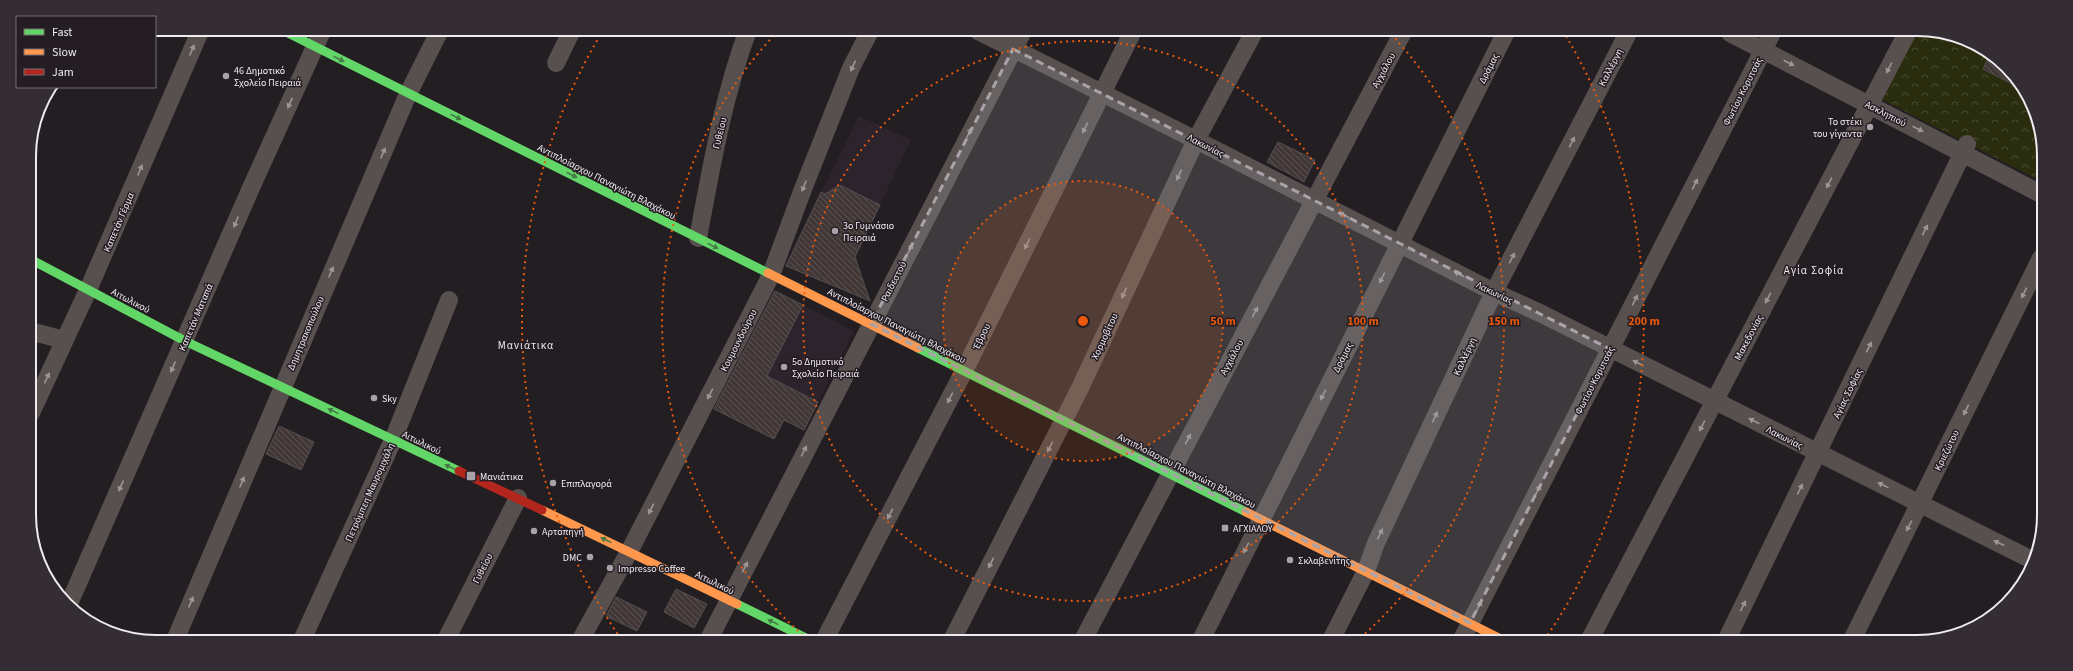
<svg xmlns="http://www.w3.org/2000/svg" width="2073" height="671" viewBox="0 0 2073 671" font-family="'Source Sans 3',sans-serif">
<defs>
<pattern id="park-crowns" width="20" height="18" patternUnits="userSpaceOnUse"><rect width="20" height="18" fill="#292d0e"/><path d="M2 6a3 3 0 1 1 6 0M12 15a3 3 0 1 1 6 0" fill="none" stroke="#484c31"/></pattern>
<pattern id="building-back-hatch" width="6" height="6" patternUnits="userSpaceOnUse"><rect width="6" height="6" fill="#413736"/><path d="M-1 5l2 2M0 0l6 6M5-1l2 2" fill="none" stroke="#5d5453"/></pattern>
</defs>
<rect width="100%" height="100%" fill="#231e22"/>
<g fill="#2d232d">
<polygon points="859,116 911,140 855,257 867,292 864,299 785,265"/>
<polygon points="772,289 854,331 804,430 784,420 774,439 712,408"/>
</g>
<polygon fill="url(#park-crowns)" points="1912,33 1950,33 1981,46 2012,72 2042,131 2041,181 1879,98"/>
<g fill="url(#building-back-hatch)" stroke="#534e4f">
<polygon points="1990,54 2012,72 2020,88 1983,69"/>
<polygon points="1278,142 1315,160 1304,182 1267,162"/>
<polygon points="838,186 842,186 880,205 855,257 870,301 786,266 821,192 825,194"/>
<polygon points="775,291 803,305 767,376 818,402 804,430 784,420 774,439 714,409"/>
<polygon points="279,426 314,442 301,470 266,454"/>
<polygon points="676,589 707,604 694,628 664,612"/>
<polygon points="616,597 647,612 637,631 606,616"/>
</g>
<g fill="none" stroke-linecap="round" stroke-linejoin="round">
<g stroke="#57504f" stroke-width="18">
<polyline points="978,31 1196,140 1494,292 1542,314 2034,561"/>
<polyline points="1730,33 2041,194"/>
<polyline points="556,63 572,30"/>
<path d="M698,238C711,169 723,97 748,30"/>
<polyline points="30,331 64,340"/>
<polyline points="31,413 88,290 201,29"/>
<polyline points="68,606 250,190 323,29"/>
<polyline points="176,638 408,94 440,30"/>
<polyline points="303,638 393,440 449,300"/>
<polyline points="447,638 518,498"/>
<polyline points="581,639 629,552 771,275 803,189 851,68 870,31"/>
<polyline points="709,639 1023,31"/>
<polyline points="825,639 964,371 1133,31"/>
<polyline points="952,640 1080,388 1196,140 1254,32"/>
<polyline points="1083,640 1403,32"/>
<polyline points="1201,640 1506,32"/>
<polyline points="1331,640 1366,571 1376,543 1494,292 1628,33"/>
<polyline points="1461,641 1772,33"/>
<polyline points="1589,641 1907,33"/>
<polyline points="1726,641 1967,144"/>
<polyline points="1851,642 2041,258"/>
</g>
<g stroke="#63d668" stroke-width="9">
<polyline points="280,29 768,273"/>
<polyline points="30,259 185,341 459,471"/>
<polyline points="918,348 1246,512"/>
<polyline points="737,604 808,639"/>
</g>
<g stroke="#ff974d" stroke-width="9">
<polyline points="768,273 918,348"/>
<polyline points="542,510 737,604"/>
<polyline points="1246,512 1505,641"/>
</g>
<polyline stroke="#b3261e" stroke-width="9" points="459,471 542,510"/>
</g>
<defs><path id="oneway-solid" d="M-6-.8H1V-3.2L6.5 0L1 3.2V.8H-6Z"/></defs>
<g fill="#9c9697">
<use href="#oneway-solid" transform="translate(192 50) rotate(-67)"/>
<use href="#oneway-solid" transform="translate(1789 63) rotate(27)"/>
<use href="#oneway-solid" transform="translate(853 66) rotate(115)"/>
<use href="#oneway-solid" transform="translate(1889 68) rotate(118)"/>
<use href="#oneway-solid" transform="translate(290 103) rotate(115)"/>
<use href="#oneway-solid" transform="translate(1085 128) rotate(116)"/>
<use href="#oneway-solid" transform="translate(1918 129) rotate(27)"/>
<use href="#oneway-solid" transform="translate(969 133) rotate(-63)"/>
<use href="#oneway-solid" transform="translate(1572 142) rotate(-63)"/>
<use href="#oneway-solid" transform="translate(383 153) rotate(-67)"/>
<use href="#oneway-solid" transform="translate(140 170) rotate(-67)"/>
<use href="#oneway-solid" transform="translate(1179 175) rotate(115)"/>
<use href="#oneway-solid" transform="translate(1829 183) rotate(118)"/>
<use href="#oneway-solid" transform="translate(1695 184) rotate(-63)"/>
<use href="#oneway-solid" transform="translate(804 186) rotate(112)"/>
<use href="#oneway-solid" transform="translate(1344 215) rotate(-153)"/>
<use href="#oneway-solid" transform="translate(236 222) rotate(113)"/>
<use href="#oneway-solid" transform="translate(1925 230) rotate(-64)"/>
<use href="#oneway-solid" transform="translate(1027 244) rotate(116)"/>
<use href="#oneway-solid" transform="translate(910 249) rotate(-63)"/>
<use href="#oneway-solid" transform="translate(1512 258) rotate(-63)"/>
<use href="#oneway-solid" transform="translate(331 272) rotate(-67)"/>
<use href="#oneway-solid" transform="translate(1459 274) rotate(-153)"/>
<use href="#oneway-solid" transform="translate(1382 278) rotate(117)"/>
<use href="#oneway-solid" transform="translate(1124 293) rotate(115)"/>
<use href="#oneway-solid" transform="translate(2024 293) rotate(116)"/>
<use href="#oneway-solid" transform="translate(1768 298) rotate(118)"/>
<use href="#oneway-solid" transform="translate(1635 300) rotate(-63)"/>
<use href="#oneway-solid" transform="translate(1255 312) rotate(-62)"/>
<use href="#oneway-solid" transform="translate(1869 347) rotate(-64)"/>
<use href="#oneway-solid" transform="translate(1638 363) rotate(-153)"/>
<use href="#oneway-solid" transform="translate(173 367) rotate(114)"/>
<use href="#oneway-solid" transform="translate(47 378) rotate(-65)"/>
<use href="#oneway-solid" transform="translate(710 394) rotate(117)"/>
<use href="#oneway-solid" transform="translate(1323 395) rotate(117)"/>
<use href="#oneway-solid" transform="translate(950 398) rotate(117)"/>
<use href="#oneway-solid" transform="translate(1966 410) rotate(116)"/>
<use href="#oneway-solid" transform="translate(1435 417) rotate(-65)"/>
<use href="#oneway-solid" transform="translate(1754 421) rotate(-153)"/>
<use href="#oneway-solid" transform="translate(1702 426) rotate(118)"/>
<use href="#oneway-solid" transform="translate(1188 439) rotate(-62)"/>
<use href="#oneway-solid" transform="translate(1050 447) rotate(117)"/>
<use href="#oneway-solid" transform="translate(804 451) rotate(-63)"/>
<use href="#oneway-solid" transform="translate(242 482) rotate(-67)"/>
<use href="#oneway-solid" transform="translate(1883 485) rotate(-154)"/>
<use href="#oneway-solid" transform="translate(121 486) rotate(114)"/>
<use href="#oneway-solid" transform="translate(1800 489) rotate(-64)"/>
<use href="#oneway-solid" transform="translate(1538 490) rotate(-63)"/>
<use href="#oneway-solid" transform="translate(651 509) rotate(117)"/>
<use href="#oneway-solid" transform="translate(890 514) rotate(117)"/>
<use href="#oneway-solid" transform="translate(1909 526) rotate(117)"/>
<use href="#oneway-solid" transform="translate(1380 534) rotate(-65)"/>
<use href="#oneway-solid" transform="translate(1999 543) rotate(-154)"/>
<use href="#oneway-solid" transform="translate(1246 548) rotate(117)"/>
<use href="#oneway-solid" transform="translate(991 563) rotate(117)"/>
<use href="#oneway-solid" transform="translate(745 567) rotate(-63)"/>
<use href="#oneway-solid" transform="translate(191 602) rotate(-67)"/>
<use href="#oneway-solid" transform="translate(1479 606) rotate(-63)"/>
<use href="#oneway-solid" transform="translate(1743 606) rotate(-64)"/>
</g>
<g fill="#447a46">
<use href="#oneway-solid" transform="translate(339 59) rotate(27)"/>
<use href="#oneway-solid" transform="translate(456 117) rotate(27)"/>
<use href="#oneway-solid" transform="translate(572 175) rotate(27)"/>
<use href="#oneway-solid" transform="translate(713 246) rotate(26)"/>
<use href="#oneway-solid" transform="translate(333 411) rotate(-154)"/>
<use href="#oneway-solid" transform="translate(450 467) rotate(-155)"/>
<use href="#oneway-solid" transform="translate(606 540) rotate(-154)"/>
<use href="#oneway-solid" transform="translate(773 622) rotate(-154)"/>
</g>
<path fill="#a8a3a8" fill-opacity="0.2" stroke="#a8a3a8" stroke-width="3" stroke-dasharray="8 5" stroke-linejoin="round" d="M1013,49L1610,349L1470,623L871,324Z"/>
<circle cx="1083" cy="321" r="140" fill="#e8590c" fill-opacity=".12"/>
<g fill="none" stroke="#e8590c" stroke-width="2" stroke-dasharray="2 4">
<circle cx="1083" cy="321" r="140"/>
<circle cx="1083" cy="321" r="280"/>
<path d="M807 639A421 421 0 0 1 778 31M1391 34A421 421 0 0 1 1359 639"/>
<path d="M621 639A561 561 0 0 1 602 32M1566 36A561 561 0 0 1 1545 639"/>
</g>
<g fill="#a8a3a8" stroke="#241d23" stroke-width="1.5">
<circle cx="226" cy="76" r="4"/>
<circle cx="1870" cy="127" r="4"/>
<circle cx="835" cy="231" r="4"/>
<circle cx="784" cy="367" r="4"/>
<circle cx="374" cy="398" r="4"/>
<rect x="466" y="471" width="10" height="10" rx="2"/>
<circle cx="553" cy="483" r="4"/>
<rect x="1221" y="524" width="8" height="8" rx="2"/>
<circle cx="534" cy="531" r="4"/>
<circle cx="590" cy="557" r="4"/>
<circle cx="1290" cy="560" r="4"/>
<circle cx="610" cy="568" r="4"/>
</g>
<g text-anchor="middle" stroke-width="3" stroke-linejoin="round" paint-order="stroke">
<g font-size="10" fill="#f0ebf0" stroke="#241d23">
<text transform="translate(1610 67) rotate(-63)" y="4">Καλλέργη</text>
<text transform="translate(1488 68) rotate(-63)" y="4">Δράμας</text>
<text transform="translate(1383 70) rotate(-62)" y="4">Αγχιάλου</text>
<text transform="translate(1742 91) rotate(-63)" y="4">Φωτίου Κορυτσάς</text>
<text transform="translate(1886 113) rotate(27)" y="4">Ασκληπιού</text>
<text transform="translate(719 133) rotate(-76)" y="4">Γυθείου</text>
<text transform="translate(1206 145) rotate(27)" y="4">Λακωνίας</text>
<text transform="translate(607 181) rotate(27)" y="4">Αντιπλοίαρχου Παναγιώτη Βλαχάκου</text>
<text transform="translate(118 222) rotate(-67)" y="4">Καπετάν Γέρμα</text>
<text transform="translate(893 281) rotate(-63)" y="4">Ραιδεστού</text>
<text transform="translate(1495 292) rotate(26)" y="4">Λακωνίας</text>
<text transform="translate(131 300) rotate(28)" y="4">Αιτωλικού</text>
<text transform="translate(195 317) rotate(-67)" y="4">Καπετάν Ματαπά</text>
<text transform="translate(897 325) rotate(27)" y="4">Αντιπλοίαρχου Παναγιώτη Βλαχάκου</text>
<text transform="translate(305 333) rotate(-67)" y="4">Δημητρακοπούλου</text>
<text transform="translate(981 336) rotate(-64)" y="4">Έβρου</text>
<text transform="translate(1104 336) rotate(-65)" y="4">Χορμοβίτου</text>
<text transform="translate(1748 337) rotate(-62)" y="4">Μακεδονίας</text>
<text transform="translate(738 340) rotate(-63)" y="4">Κουμουνδούρου</text>
<text transform="translate(1464 356) rotate(-65)" y="4">Καλλέργη</text>
<text transform="translate(1231 357) rotate(-62)" y="4">Αγχιάλου</text>
<text transform="translate(1342 357) rotate(-63)" y="4">Δράμας</text>
<text transform="translate(1594 380) rotate(-63)" y="4">Φωτίου Κορυτσάς</text>
<text transform="translate(1847 393) rotate(-64)" y="4">Αγίας Σοφίας</text>
<text transform="translate(1785 437) rotate(27)" y="4">Λακωνίας</text>
<text transform="translate(422 442) rotate(26)" y="4">Αιτωλικού</text>
<text transform="translate(1946 450) rotate(-64)" y="4">Κριεζώτου</text>
<text transform="translate(1187 470) rotate(27)" y="4">Αντιπλοίαρχου Παναγιώτη Βλαχάκου</text>
<text transform="translate(369 492) rotate(-66)" y="4">Πετρόμπεη Μαυρομιχάλη</text>
<text transform="translate(482 568) rotate(-63)" y="4">Γυθείου</text>
<text transform="translate(715 582) rotate(26)" y="4">Αιτωλικού</text>
</g>
<g font-size="10" fill="#f0ebf0" stroke="#241d23" text-anchor="start">
<text x="234" y="74">46 Δημοτικό<tspan x="234" dy="12">Σχολείο Πειραιά</tspan></text>
<text x="1862" y="125" text-anchor="end">Το στέκι<tspan x="1862" dy="12">του γίγαντα</tspan></text>
<text x="843" y="229">3ο Γυμνάσιο<tspan x="843" dy="12">Πειραιά</tspan></text>
<text x="792" y="365">5ο Δημοτικό<tspan x="792" dy="12">Σχολείο Πειραιά</tspan></text>
<text x="382" y="402">Sky</text>
<text x="480" y="480">Μανιάτικα</text>
<text x="561" y="487">Επιπλαγορά</text>
<text x="1233" y="532">ΑΓΧΙΑΛΟΥ</text>
<text x="542" y="535">Αρτοπηγή</text>
<text x="582" y="561" text-anchor="end">DMC</text>
<text x="1298" y="564">Σκλαβενίτης</text>
<text x="618" y="572">Impresso Coffee</text>
</g>
<g font-size="11" letter-spacing="1" fill="#f0ebf0" stroke="#241d23">
<text x="1814" y="274">Αγία Σοφία</text>
<text x="526" y="349">Μανιάτικα</text>
</g>
</g>
<path d="M0 0H2073V671H0ZM156 36H1917A120 120 0 0 1 2037 156V515A120 120 0 0 1 1917 635H156A120 120 0 0 1 36 515V156A120 120 0 0 1 156 36Z" fill="#342d33" fill-rule="evenodd"/>
<path fill="none" stroke="#f0ebf0" stroke-width="2" d="M156 36H1917A120 120 0 0 1 2037 156V515A120 120 0 0 1 1917 635H156A120 120 0 0 1 36 515V156A120 120 0 0 1 156 36Z"/>
<circle cx="1083" cy="321" r="6" fill="#e8590c" stroke="#241d23" stroke-width="2"/>
<g font-size="12" text-anchor="middle" font-weight="bold" fill="#e8590c" stroke="#241d23" stroke-width="3" stroke-linejoin="round" paint-order="stroke">
<text x="1223" y="325">50 m</text>
<text x="1363" y="325">100 m</text>
<text x="1504" y="325">150 m</text>
<text x="1644" y="325">200 m</text>
</g>
<rect x="16" y="16" width="140" height="72" fill="#241d23" stroke="#766f75"/>
<rect x="24" y="29" width="20" height="6" fill="#63d668" stroke="#766f75"/>
<text x="52" y="36" font-size="12" fill="#f0ebf0">Fast</text>
<rect x="24" y="49" width="20" height="6" fill="#ff974d" stroke="#766f75"/>
<text x="52" y="56" font-size="12" fill="#f0ebf0">Slow</text>
<rect x="24" y="69" width="20" height="6" fill="#b3261e" stroke="#766f75"/>
<text x="52" y="76" font-size="12" fill="#f0ebf0">Jam</text>
</svg>
